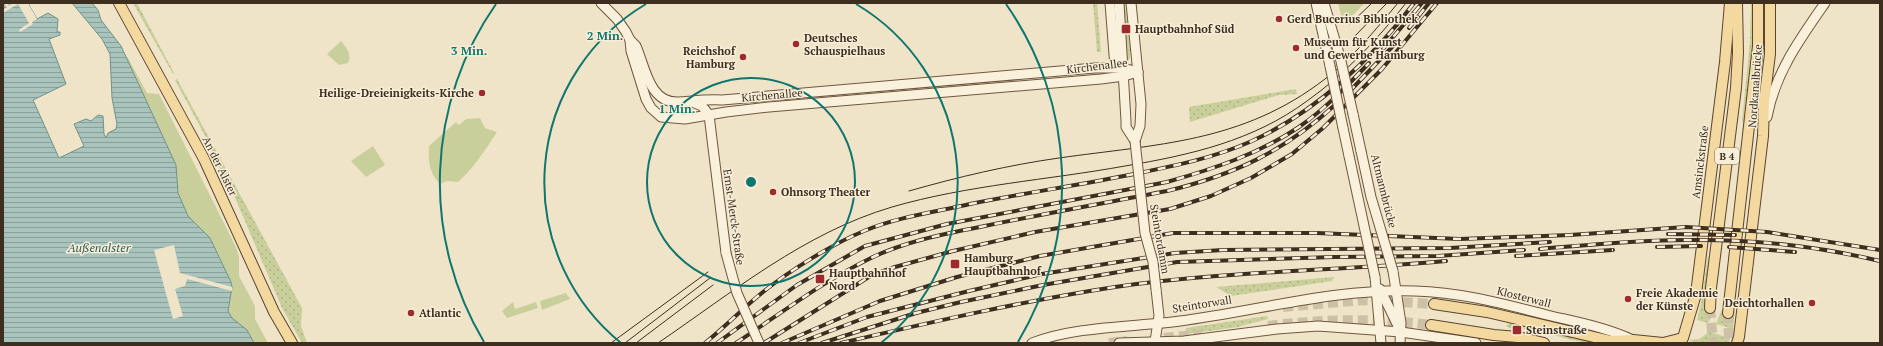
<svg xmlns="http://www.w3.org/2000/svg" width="1883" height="346" viewBox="0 0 1883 346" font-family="'PT Serif',serif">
<defs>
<pattern id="grass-dots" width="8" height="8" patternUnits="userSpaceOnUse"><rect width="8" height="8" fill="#c9cf9b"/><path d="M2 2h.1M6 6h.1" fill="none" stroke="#aeb285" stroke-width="1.8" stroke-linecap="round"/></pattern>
<pattern id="water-rules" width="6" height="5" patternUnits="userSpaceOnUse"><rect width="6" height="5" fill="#a9c4bc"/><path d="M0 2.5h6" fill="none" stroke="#8ba098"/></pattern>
</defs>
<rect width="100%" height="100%" fill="#f0e4c8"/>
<g fill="url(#grass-dots)">
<polygon points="133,3 137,3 174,73 173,74"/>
<polygon points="1093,3 1097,3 1101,52 1097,52"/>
<polygon points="1122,3 1125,3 1131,52 1129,60 1125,61"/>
<polygon points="1751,3 1754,3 1752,60 1744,124 1742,121 1750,41"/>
<polygon points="177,79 302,308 301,326 307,343 302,343 282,308 236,200 210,150 211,147 175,80"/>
<polygon points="1296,89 1297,94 1279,95 1190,122 1189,107"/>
<polygon points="1708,256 1709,257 1705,310 1710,313 1716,308 1708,323 1697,320 1701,303"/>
<polygon points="1334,277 1332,281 1231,296 1216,287"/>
<polygon points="1722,309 1726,313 1731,314 1735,310 1733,329 1716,324"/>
<polygon points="1267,316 1268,319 1238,327 1187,334 1186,328"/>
<path d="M1509,323L1596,343C1567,343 1539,326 1511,329L1506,326Z"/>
<polygon points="1709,332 1730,338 1729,343 1697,343 1688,340 1699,339"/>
</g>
<g fill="#c9cf9b">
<polygon points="1338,3 1365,3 1349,19 1342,19"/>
<path d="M341,41C347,49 352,54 348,63L339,65L327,54Z"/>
<polygon points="124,56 128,58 147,93 159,94 236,247 239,257 239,276 255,306 255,319 268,343 254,343 247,330 232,318 228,311 232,287 231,282 210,238 188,216 178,193 176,165"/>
<path d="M480,118L485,128L497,132C485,150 474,168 458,182L447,181L440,184C429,173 428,162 429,146L456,122L459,125L466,119Z"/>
<polygon points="373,146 385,165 366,177 351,161"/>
<polygon points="566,293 570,299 542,310 540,301"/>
<polygon points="513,302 515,309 536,302 538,308 507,318 502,311"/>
</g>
<polygon fill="url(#water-rules)" stroke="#6f938a" points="3,3 30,3 29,5 37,19 48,13 58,19 57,32 60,32 60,35 49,39 66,84 33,100 59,158 84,146 74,124 86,119 91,121 98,115 103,116 104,134 106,138 108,133 116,129 117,124 112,98 110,54 102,39 72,3 92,3 98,10 101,20 121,46 176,165 178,193 188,216 210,238 231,282 232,287 228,311 232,318 247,330 254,343 3,343"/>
<g fill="#f0e4c8">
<polygon points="4,3 7,3 9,6 13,3 30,3 29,5 37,19 32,22 33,24 20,32 19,30 29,23 18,4 3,13 3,10 7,7"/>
<polygon points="174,245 180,273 232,287 232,291 187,279 185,286 175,289 183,316 173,319 154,250"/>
</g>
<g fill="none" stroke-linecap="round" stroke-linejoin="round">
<g stroke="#ccc0a6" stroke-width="10" stroke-dasharray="10 5" stroke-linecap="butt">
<polyline points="1283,307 1364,300 1434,304"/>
<polyline points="1710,308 1713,343"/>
<polyline points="1728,313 1729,343"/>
<path d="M1268,326C1322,319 1377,318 1431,325"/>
<polyline points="1164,338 1202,334"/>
<polyline points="1109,343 1127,341"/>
</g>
<defs>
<g id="secondary">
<polyline points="601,3 617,19 626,32 630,40 631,51 646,99 651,108 661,117 685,119 726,112 769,107 1101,79 1124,76 1138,72"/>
<polyline points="1110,3 1115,67"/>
<polyline points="1119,3 1126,121 1126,127 1135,141"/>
<polyline points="1131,3 1141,104 1140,126 1135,141"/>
<polyline points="1316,3 1330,66"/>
<polyline points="1324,3 1340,57"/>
<path d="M630,40L636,46C645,66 649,104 679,102C693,101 707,99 722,100L1095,68H1123L1138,72"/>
<polyline points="692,102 702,106 709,115 726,253"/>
<polyline points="1353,114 1361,151"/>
<path d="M1767,117C1775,73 1800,39 1825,3"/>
<polyline points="1343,128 1349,156"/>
<polyline points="1393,271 1401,323 1400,343"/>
<polyline points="1375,277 1381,343"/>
<polyline points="1380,289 1400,330"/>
<polyline points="1155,341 1159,316 1156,289"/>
<path d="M1032,343C1075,326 1135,327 1180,321C1257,311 1337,288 1415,291C1460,292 1504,304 1547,315C1576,322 1605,327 1633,340"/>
<polyline points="1119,343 1184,341 1277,329 1318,326 1401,332 1476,343"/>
</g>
<g id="primary">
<polyline points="119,3 204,159 274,312 292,343"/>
<polyline points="1434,304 1487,312 1611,341 1633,340 1663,343 1683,338 1696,294 1725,62 1730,3"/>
<polyline points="1710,308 1711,288 1736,88 1738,53 1737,3"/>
<polyline points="1728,313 1758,46 1758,3"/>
<polyline points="1431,325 1494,335 1518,337 1544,343"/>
<polyline points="1737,343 1739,337 1763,136 1764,102 1770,54 1770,3"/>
</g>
</defs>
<use href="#secondary" stroke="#6f573f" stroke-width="11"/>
<use href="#primary" stroke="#5b4430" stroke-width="12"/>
<use href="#secondary" stroke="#faf1dc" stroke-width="9"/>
<use href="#primary" stroke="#f3d9a0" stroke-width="10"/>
<g stroke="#3d2e20" stroke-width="1">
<polyline points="1350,24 1372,3"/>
<polyline points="1353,38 1387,3"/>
<path d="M909,191C958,177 1009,165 1059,158C1157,144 1242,143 1325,79C1353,58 1375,30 1398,3"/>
<polyline points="611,343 708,272"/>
<polyline points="625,343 710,278"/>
<polyline points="636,343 713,285"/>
<path d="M658,343C733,292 804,233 892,207C968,185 1048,180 1125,166C1190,155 1253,141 1307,101C1345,74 1377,40 1406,3"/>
</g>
<defs>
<g id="rail">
<polyline points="1409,28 1429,3"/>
<polyline points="1383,49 1422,3"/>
<polyline points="1349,92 1393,46"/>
<polyline points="1668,234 1735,235"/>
<polyline points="1657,247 1701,246"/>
<polyline points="1729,247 1795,252"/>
<path d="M1540,249C1588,245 1637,240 1686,240C1751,239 1817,246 1880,261"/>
<polyline points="1516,256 1613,250"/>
<path d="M705,343C725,327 743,308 763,292C789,271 834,243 864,231C897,217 935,212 970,204C1025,193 1080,185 1134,174C1174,166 1214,158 1252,141C1316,112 1372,59 1414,3"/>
<path d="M717,343L797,285L865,246L947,224L1167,182C1213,169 1259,154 1299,127C1325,109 1347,86 1369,63"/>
<path d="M736,343C780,314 822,282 869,259C903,242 943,234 980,227C1042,214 1105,203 1167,191C1234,175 1285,151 1336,104"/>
<polyline points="764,343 872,275 895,267 953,251 1035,232 1170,209 1211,196 1251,178 1292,154 1323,128 1382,69 1437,3"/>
<polyline points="782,343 880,301 957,277 1040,256 1173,233 1317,233 1460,239 1570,235 1686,227 1767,232 1880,250"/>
<polyline points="799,343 867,317 969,291 1042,274 1175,253 1223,250 1450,248 1550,242"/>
<polyline points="822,343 916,313 961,302 1043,285 1177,262 1335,257 1438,256 1524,250"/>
<path d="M841,343C932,322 1023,301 1115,287C1224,271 1336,271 1446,261"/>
</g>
</defs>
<use href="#rail" stroke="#3d2e20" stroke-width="4"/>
<use href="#rail" stroke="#f7eed8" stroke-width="2.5" stroke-dasharray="8" stroke-linecap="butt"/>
<defs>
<g id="secondary-bridge">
<polyline points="1340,57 1353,114"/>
<polyline points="1330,66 1343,128"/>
<polyline points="1135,141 1145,233 1153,262 1156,289"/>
<polyline points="1361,151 1371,197 1393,271"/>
<polyline points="1349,156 1375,277"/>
<polyline points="726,253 737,293 759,343"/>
</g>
</defs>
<use href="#secondary-bridge" stroke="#6f573f" stroke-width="11" stroke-linecap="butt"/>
<use href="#secondary-bridge" stroke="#faf1dc" stroke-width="9"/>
</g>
<g fill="none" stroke="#0f766e" stroke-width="2">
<circle cx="751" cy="182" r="104"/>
<path d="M621 343A207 207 0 0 1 646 4M856 4A207 207 0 0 1 881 343"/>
<path d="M484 342A311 311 0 0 1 496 4M1006 4A311 311 0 0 1 1018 342"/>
</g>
<g fill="#9e2a2b" stroke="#f7eed8" stroke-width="1.5">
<circle cx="1279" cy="19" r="4"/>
<rect x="1121" y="24" width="10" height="10" rx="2"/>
<circle cx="796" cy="44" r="4"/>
<circle cx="1296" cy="48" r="4"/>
<circle cx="743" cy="57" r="4"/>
<circle cx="482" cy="93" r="4"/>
<circle cx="773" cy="192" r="4"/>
<rect x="950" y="259" width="10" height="10" rx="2"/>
<rect x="815" y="274" width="10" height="10" rx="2"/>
<circle cx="1628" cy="299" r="4"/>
<circle cx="1812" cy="303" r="4"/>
<circle cx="411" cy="313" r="4"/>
<rect x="1512" y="325" width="10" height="10" rx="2"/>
</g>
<g text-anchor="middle" stroke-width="3" stroke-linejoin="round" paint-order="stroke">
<rect fill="#f7eed8" stroke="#756857" stroke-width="1" x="1715" y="148" width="24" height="16" rx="3"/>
<g font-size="10" font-weight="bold" fill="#3d2e20">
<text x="1727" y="160">B 4</text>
</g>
<g font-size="11" font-weight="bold" fill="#3d2e20" stroke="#f7eed8" text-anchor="start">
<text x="1287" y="23">Gerd Bucerius Bibliothek</text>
<text x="1135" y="33">Hauptbahnhof Süd</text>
<text x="804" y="42">Deutsches<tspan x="804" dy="13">Schauspielhaus</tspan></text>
<text x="1304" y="46">Museum für Kunst<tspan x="1304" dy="13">und Gewerbe Hamburg</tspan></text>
<text x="735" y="55" text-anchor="end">Reichshof<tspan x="735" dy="13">Hamburg</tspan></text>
<text x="474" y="97" text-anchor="end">Heilige-Dreieinigkeits-Kirche</text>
<text x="781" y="196">Ohnsorg Theater</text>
<text x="964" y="262">Hamburg<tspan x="964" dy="13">Hauptbahnhof</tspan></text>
<text x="829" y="277">Hauptbahnhof<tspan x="829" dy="13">Nord</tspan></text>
<text x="1636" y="297">Freie Akademie<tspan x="1636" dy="13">der Künste</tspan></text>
<text x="1804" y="307" text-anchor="end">Deichtorhallen</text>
<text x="419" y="317">Atlantic</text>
<text x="1526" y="334">Steinstraße</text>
</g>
<g font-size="11" fill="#3d2e20" stroke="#f7eed8">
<text transform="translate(1097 66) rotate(-7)" y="4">Kirchenallee</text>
<text transform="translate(1755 86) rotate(-86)" y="4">Nordkanalbrücke</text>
<text transform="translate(772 95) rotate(-5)" y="4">Kirchenallee</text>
<text transform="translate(1700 162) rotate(-83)" y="4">Amsinckstraße</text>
<text transform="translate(220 166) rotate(64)" y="4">An der Alster</text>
<text transform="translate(1384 191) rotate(76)" y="4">Altmannbrücke</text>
<text transform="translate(734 217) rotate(82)" y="4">Ernst-Merck-Straße</text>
<text transform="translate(1160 239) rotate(80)" y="4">Steintordamm</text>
<text transform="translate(1524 297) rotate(14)" y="4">Klosterwall</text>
<text transform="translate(1202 304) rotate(-9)" y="4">Steintorwall</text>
</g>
<g font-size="12" font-style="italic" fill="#2f5d5a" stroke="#f7eed8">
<text x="99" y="252">Außenalster</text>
</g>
</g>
<circle cx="751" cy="182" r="6" fill="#0f766e" stroke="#f7eed8" stroke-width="2"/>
<g font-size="12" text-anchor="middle" font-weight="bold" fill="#0f766e" stroke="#f7eed8" stroke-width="3" stroke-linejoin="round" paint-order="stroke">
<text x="605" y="40">2 Min.</text>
<text x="469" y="55">3 Min.</text>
<text x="677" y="113">1 Min.</text>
</g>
<rect width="1883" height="346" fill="none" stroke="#3d2e20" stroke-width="8"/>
</svg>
